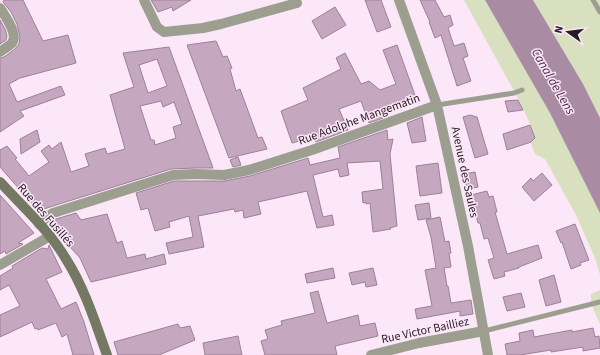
<svg xmlns="http://www.w3.org/2000/svg" width="600" height="355" viewBox="0 0 600 355" font-family="'Source Sans 3',sans-serif">
<rect width="100%" height="100%" fill="#fbe7f7"/>
<g fill="#d9e0c0">
<polygon points="464,0 600,0 600,275 595,258 576,215 545,159 535,154 531,143 535,139 530,124 519,100"/>
<path d="M600,290V324C596,315 590,304 591,294Z"/>
</g>
<polygon fill="#a98ca3" points="485,0 533,0 583,84 600,118 600,213 550,113"/>
<g fill="#c6a7c0" stroke="#9d8098" fill-rule="evenodd">
<polygon points="4,0 23,0 43,41 68,35 76,63 20,78 9,84 17,102 61,86 65,95 20,111 24,116 0,132 0,58 4,57 15,49 19,44 20,37 17,24 11,12 3,2"/>
<polygon points="151,0 191,0 173,11 172,7 158,12"/>
<polygon points="365,0 381,0 391,27 377,32"/>
<polygon points="420,0 435,0 444,17 450,15 453,25 448,28 454,46 464,43 468,56 463,58 471,81 457,86 441,35 435,38 429,22 430,22"/>
<polygon points="335,7 346,25 322,39 312,21"/>
<polygon points="0,20 5,29 7,36 6,40 0,44"/>
<polygon points="216,41 223,57 227,56 232,68 230,69 236,91 240,89 258,138 262,137 267,149 229,158 187,45"/>
<polygon points="397,45 416,98 380,111 383,118 369,123 361,101 339,109 348,130 316,142 314,137 292,143 281,111 308,100 303,88 341,69 336,58 345,53 361,84 369,81 380,90 396,84 383,50"/>
<path d="M169,47L213,168H196L171,169L56,205L41,210L36,208L0,167V150L7,146L17,158L15,159L29,176L49,162L41,151L49,145L52,149L61,142L71,172L89,166L85,154L105,148L107,154L125,149L110,95L134,87L123,53ZM157,59L167,86L148,93L139,65ZM161,101L163,107L174,102L182,124L173,127L176,138L155,145L154,140H151L140,106Z"/>
<polygon points="518,100 523,110 508,112 505,101"/>
<polygon points="470,115 477,117 488,154 475,158 463,117"/>
<polygon points="422,117 426,141 412,143 407,123"/>
<polygon points="530,125 535,138 531,142 507,150 503,134"/>
<polygon points="37,130 40,142 21,154 20,139"/>
<polygon points="387,130 388,140 393,139 390,154 397,226 390,228 391,229 373,232 370,203 366,204 366,202 363,203 362,192 383,189 380,161 347,163 349,175 340,177 338,169 313,175 323,217 332,215 334,225 317,228 307,191 258,202 261,214 244,218 243,210 235,212 234,209 198,216 204,247 169,254 166,243 193,237 189,216 169,222 170,227 155,231 148,208 141,210 136,193 174,181 224,181 250,176 308,158 310,165 340,158 338,147"/>
<polygon points="238,157 241,165 233,167 230,160"/>
<polygon points="438,163 442,193 420,196 416,166"/>
<polygon points="475,172 478,187 467,189 464,174"/>
<polygon points="542,173 552,185 534,201 522,187 531,178 533,181"/>
<polygon points="487,191 489,197 493,196 497,212 495,212 507,254 538,245 542,258 519,267 519,268 504,272 505,276 494,279 488,260 494,258 488,238 484,239 480,223 478,223 471,195"/>
<polygon points="0,195 34,233 18,243 23,244 6,254 5,251 0,254"/>
<polygon points="429,203 431,218 418,220 415,205"/>
<polygon points="76,213 81,220 107,214 117,243 122,241 127,258 145,254 146,259 164,254 166,264 91,282 80,258 52,227 53,221 56,219"/>
<polygon points="440,217 445,242 449,241 451,253 449,253 451,267 444,268 447,286 448,286 451,303 471,300 473,314 460,316 460,311 417,319 415,309 432,306 425,270 436,268 431,237 426,220"/>
<polygon points="575,224 589,260 580,263 581,265 571,269 562,242 561,243 556,231"/>
<polygon points="49,245 62,272 46,279 61,309 76,302 84,322 94,355 73,355 67,334 62,337 56,323 38,330 37,328 35,329 32,322 0,337 0,315 20,306 9,285 0,290 0,276 13,268 12,266 42,248 48,249"/>
<polygon points="333,268 335,278 307,283 305,274"/>
<polygon points="373,268 377,285 366,287 365,282 352,285 349,273"/>
<polygon points="554,275 561,302 546,306 539,280"/>
<polygon points="318,291 327,323 358,315 360,326 375,323 378,336 335,346 337,355 265,355 261,341 268,339 265,330 282,325 281,321 315,313 310,293"/>
<polygon points="521,293 525,307 507,311 503,297"/>
<polygon points="178,324 180,328 190,326 195,340 159,355 118,355 114,342"/>
<polygon points="593,328 595,337 599,336 600,348 583,351 583,347 551,352 551,350 520,355 507,355 505,344 520,341 519,333 533,330 534,337 572,330 572,332"/>
<polygon points="238,336 242,355 205,355 203,343"/>
</g>
<g fill="none" stroke-linecap="round" stroke-linejoin="round">
<g stroke="#9c9f90" stroke-width="5">
<polyline points="593,0 600,12"/>
<polyline points="437,105 514,93 522,90"/>
<polyline points="484,331 600,302"/>
</g>
<g stroke="#9c9f90" stroke-width="10">
<polyline points="144,0 157,27 164,32 203,28 221,24 297,3"/>
<polyline points="399,0 437,105 468,246 488,355"/>
<path d="M0,8C5,16 20,36 11,44C8,47 3,49 0,52"/>
<polyline points="39,224 47,217 53,213 173,175 196,174 224,175 249,170 312,150 437,105"/>
<polyline points="0,265 50,236"/>
<polyline points="371,355 419,343 484,331"/>
</g>
<path stroke="#747963" stroke-width="10" d="M0,182C23,207 49,230 66,259C85,289 95,322 107,355"/>
</g>
<g text-anchor="middle" stroke-width="3" stroke-linejoin="round" paint-order="stroke">
<g font-size="12" fill="#261a24" stroke="#fbe7f7">
<text transform="translate(359 119) rotate(-20)" y="4">Rue Adolphe Mangematin</text>
<text transform="translate(465 172) rotate(78)" y="4">Avenue des Saules</text>
<text transform="translate(46 215) rotate(49)" y="4">Rue des Fusillés</text>
<text transform="translate(425 330) rotate(-12)" y="4">Rue Victor Bailliez</text>
</g>
<g font-size="13" font-style="italic" fill="#4c2547" stroke="#fbe7f7">
<text transform="translate(554 81) rotate(60)" y="5">Canal de Lens</text>
</g>
</g>
<g transform="translate(568 32) rotate(284)" stroke="#fbe7f7" stroke-width="3" paint-order="stroke">
<path d="M0-3L7 15L0 10L-7 15Z" fill="#261a24"/>
<text y="-6" font-size="11" font-weight="bold" text-anchor="middle" fill="#261a24">N</text>
</g>
</svg>
